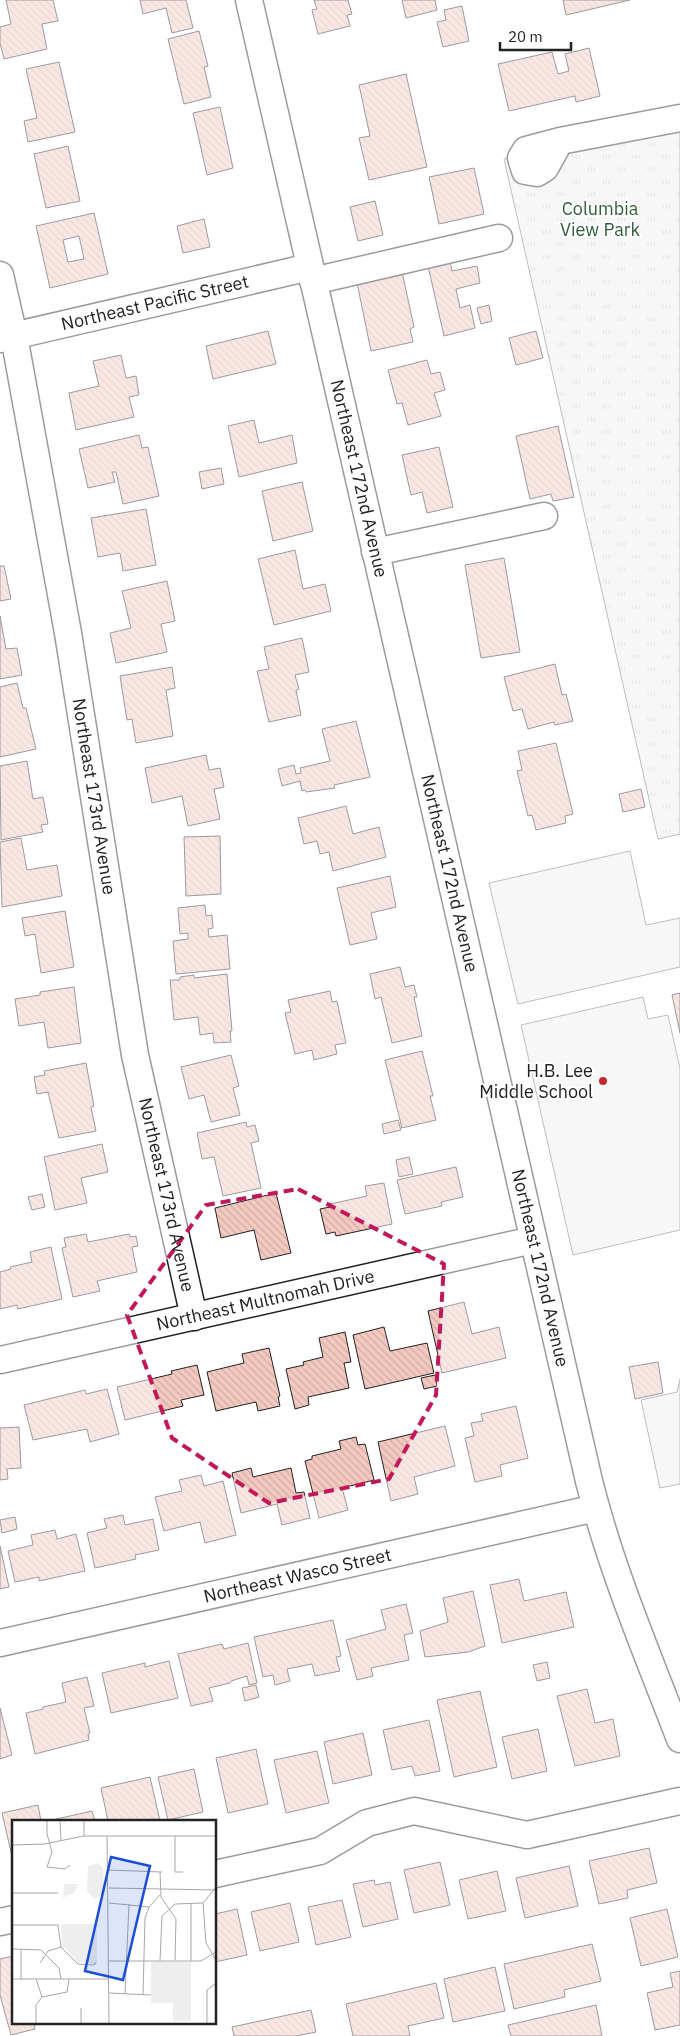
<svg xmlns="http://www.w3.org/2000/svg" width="680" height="2036" viewBox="0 0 680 2036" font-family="'IBM Plex Sans',sans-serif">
<defs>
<pattern id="park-tufts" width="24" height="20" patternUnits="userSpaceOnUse" patternTransform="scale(1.25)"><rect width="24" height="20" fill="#eee"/><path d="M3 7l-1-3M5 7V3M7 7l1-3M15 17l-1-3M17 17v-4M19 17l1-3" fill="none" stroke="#ccc"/></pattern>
<pattern id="building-back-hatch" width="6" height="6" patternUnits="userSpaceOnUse" patternTransform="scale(1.25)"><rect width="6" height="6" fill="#f3c9c0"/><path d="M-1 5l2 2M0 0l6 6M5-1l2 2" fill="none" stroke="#d0aca5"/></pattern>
</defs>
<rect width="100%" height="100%" fill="#fff"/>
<polygon fill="url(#park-tufts)" stroke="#6f6f6f" points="680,118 680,834 658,839 504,159"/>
<polygon fill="#eee" stroke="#6f6f6f" points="680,1379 680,1484 660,1488 641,1400 677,1392"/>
<g fill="#ededed" stroke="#6f6f6f">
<polygon points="630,851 646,925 680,918 680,967 518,1004 489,883"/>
<polygon points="643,997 648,1019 668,1015 680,1068 680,1230 573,1255 521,1025"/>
</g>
<g fill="url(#building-back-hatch)" stroke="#222" fill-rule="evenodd">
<polygon points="6,0 53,0 58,21 42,24 47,49 4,59 0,43 0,27 11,24"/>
<polygon points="140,0 186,0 193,28 172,33 166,8 143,14"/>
<polygon points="314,0 348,0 352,14 347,15 350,26 318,34 312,10 317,9"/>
<polygon points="402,0 435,0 437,10 406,18"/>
<polygon points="563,0 630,0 566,15"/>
<polygon points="462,6 469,41 443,47 437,22 446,20 444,10"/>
<polygon points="199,31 208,66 204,67 211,97 184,104 168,39"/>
<polygon points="589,48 600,96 576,102 575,96 509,111 498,64 552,52 558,74 569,71 565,54"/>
<polygon points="59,62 75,132 28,142 24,121 37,118 26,69"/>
<polygon points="406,74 427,167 369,180 359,138 370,136 359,85"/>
<polygon points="220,107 233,168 207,175 193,113"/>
<polygon points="68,146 80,201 46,208 34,154"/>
<polygon points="474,168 484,214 439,224 429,177"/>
<polygon points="375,201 383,235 358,241 350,207"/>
<path d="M94,213L108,274L50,288L36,226ZM79,236L84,259L68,262L63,240Z"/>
<polygon points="204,219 210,247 183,253 177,226"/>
<polygon points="450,261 452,271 477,266 480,283 456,289 460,308 470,305 475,328 444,336 428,266"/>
<polygon points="402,272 414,327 410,329 413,342 371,351 356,278"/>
<polygon points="489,305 492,321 481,324 477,308"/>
<polygon points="268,331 276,364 213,379 206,346"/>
<polygon points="536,331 543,358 516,365 509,338"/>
<polygon points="121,355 126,378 136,376 139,395 129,397 134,417 76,430 69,393 99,386 93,361"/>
<polygon points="427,360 431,374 440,372 445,390 434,393 441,416 408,425 402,403 397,404 388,370"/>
<polygon points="254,420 259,443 292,435 297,463 239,477 228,426"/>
<polygon points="558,426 574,497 553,501 551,494 530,499 516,436"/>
<polygon points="139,435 142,448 148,447 159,496 123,504 116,472 112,472 115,482 88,488 79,449"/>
<polygon points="439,447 453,507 427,513 422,492 411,495 402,455"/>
<polygon points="221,468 224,484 202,489 199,472"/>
<polygon points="302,482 313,531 273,541 262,491"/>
<polygon points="146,509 156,565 123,571 120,553 98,557 91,518"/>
<polygon points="295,550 303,589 325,584 331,611 274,625 258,559"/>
<polygon points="504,558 520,652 481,658 465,565"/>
<polygon points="0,566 4,566 11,599 0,601"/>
<polygon points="167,581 175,621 161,624 167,652 116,663 110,633 131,628 122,591"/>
<polygon points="0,616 6,649 17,648 22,675 0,679"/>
<polygon points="302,638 309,672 295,675 299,689 296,690 301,715 269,722 257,671 269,669 264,647"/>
<polygon points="555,664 562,695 566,694 573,721 555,725 554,722 528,729 522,709 513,711 504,677"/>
<polygon points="172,667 175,688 166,690 173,736 136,743 132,719 127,720 120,676"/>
<polygon points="17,683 23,708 26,708 36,749 0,757 0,687"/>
<polygon points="356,721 370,777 334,785 335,788 306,792 305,790 302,791 300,781 282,786 278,769 294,765 296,774 301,773 300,768 330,761 322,729"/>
<polygon points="556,743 573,814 565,816 566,823 536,830 532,815 528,816 517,771 522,770 518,751"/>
<polygon points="206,755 209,770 220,768 224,787 214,789 220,819 188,826 182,796 152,803 145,768"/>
<polygon points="27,761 33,799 43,797 48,824 41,825 43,832 1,840 0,766"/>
<polygon points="641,789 645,807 623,812 619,794"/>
<polygon points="346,806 353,834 379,827 386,857 333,871 329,852 320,854 317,841 304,844 298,818"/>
<polygon points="220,836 221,894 186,896 184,837"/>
<polygon points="21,838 27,870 57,865 62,896 2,907 0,842"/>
<polygon points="390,876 396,907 371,913 377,939 350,945 337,888"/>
<polygon points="205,905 206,916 212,915 213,928 208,929 209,937 227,935 230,969 176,974 173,941 188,939 188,933 180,934 178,908"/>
<polygon points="65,911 74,967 41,973 35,934 25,936 22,918"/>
<polygon points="400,967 405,987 414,985 417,997 414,997 422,1036 392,1043 381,997 375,999 370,974"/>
<polygon points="227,974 232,1031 230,1031 231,1042 214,1043 213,1033 200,1035 198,1017 174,1020 170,980 180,980 180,977 194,975 194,978"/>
<polygon points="74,987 81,1043 48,1048 44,1022 19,1026 15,999 40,995 40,992"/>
<polygon points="330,991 332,1002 337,1001 346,1043 335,1045 337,1054 314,1060 312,1050 295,1054 285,1013 291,1012 288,1000"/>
<polygon points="680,993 680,1033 672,995"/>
<polygon points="422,1051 433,1096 430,1096 436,1120 402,1128 385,1060"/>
<polygon points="231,1055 239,1086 233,1088 240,1115 211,1122 204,1095 189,1099 181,1067"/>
<polygon points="86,1063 94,1106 91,1107 96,1131 59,1138 48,1092 37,1094 34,1077 45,1075 44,1071"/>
<polygon points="398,1120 401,1130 384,1134 382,1124"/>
<polygon points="246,1122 247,1127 255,1125 259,1141 251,1143 261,1188 223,1196 214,1157 202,1159 197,1133"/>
<polygon points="102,1144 108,1172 81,1178 87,1203 55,1210 44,1157"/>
<polygon points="409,1157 413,1174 399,1177 396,1160"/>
<polygon points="456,1167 463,1197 441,1202 442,1206 405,1214 397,1180"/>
<polygon points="384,1183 392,1224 336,1236 335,1232 326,1234 320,1209 330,1207 330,1204 367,1196 365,1186"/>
<polygon points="276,1193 291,1253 261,1260 254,1230 221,1238 215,1208"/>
<polygon points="42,1194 45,1207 32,1210 28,1197"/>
<polygon points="86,1234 88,1242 129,1234 130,1237 136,1236 138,1246 132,1247 137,1272 97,1281 100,1291 73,1297 62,1248 66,1247 64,1238"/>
<polygon points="51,1247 62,1299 18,1309 17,1305 0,1309 0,1272 11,1269 10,1267 32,1262 30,1252"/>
<polygon points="464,1302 472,1334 499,1327 506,1358 442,1373 428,1311"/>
<polygon points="384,1327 390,1351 427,1343 434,1373 365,1389 353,1335"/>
<polygon points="345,1332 351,1362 344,1363 349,1388 308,1397 309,1405 295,1409 286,1369 304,1365 303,1362 323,1357 319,1338"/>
<polygon points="269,1348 280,1396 278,1397 280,1406 258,1411 256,1402 216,1411 207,1372 244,1363 242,1354"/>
<polygon points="658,1362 663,1393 635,1399 629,1367"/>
<polygon points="197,1365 204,1395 181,1400 183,1406 125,1420 117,1387 172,1374 171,1371"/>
<polygon points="435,1375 437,1386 424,1389 421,1378"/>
<polygon points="107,1389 119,1434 90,1442 87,1429 33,1440 24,1405 85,1390 86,1394"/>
<polygon points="516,1406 528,1458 500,1465 502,1476 475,1482 465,1438 474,1436 471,1423 483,1421 481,1414"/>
<polygon points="445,1426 455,1466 414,1477 418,1494 391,1501 378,1442"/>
<polygon points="19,1427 21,1468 7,1469 8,1479 0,1480 0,1428"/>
<polygon points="356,1437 358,1445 365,1444 374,1480 342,1488 348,1510 319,1518 305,1461 312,1459 312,1456 341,1449 339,1441"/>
<polygon points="251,1468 253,1477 291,1468 296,1493 304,1492 310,1518 282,1525 277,1504 241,1513 232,1473"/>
<polygon points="201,1475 204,1486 223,1481 236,1535 205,1543 200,1522 164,1531 155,1497 182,1491 179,1480"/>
<polygon points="123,1515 125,1525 153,1519 159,1550 135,1555 136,1559 95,1568 87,1533 107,1528 104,1519"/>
<polygon points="15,1517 17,1529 2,1533 0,1520"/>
<polygon points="55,1530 57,1539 76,1534 85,1571 39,1581 39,1577 15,1582 8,1551 33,1545 31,1535"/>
<polygon points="0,1546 9,1587 0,1589"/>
<polygon points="519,1579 524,1601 566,1592 574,1627 502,1643 490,1585"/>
<polygon points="473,1591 485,1646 468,1652 425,1657 420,1631 448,1622 443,1598"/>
<polygon points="406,1604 413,1633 404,1635 409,1660 371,1668 373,1676 357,1680 346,1640 386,1629 381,1610"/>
<polygon points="333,1620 341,1656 336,1657 340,1671 315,1676 312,1664 287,1669 290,1681 275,1685 273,1675 263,1677 254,1637"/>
<polygon points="248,1643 257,1683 249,1685 247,1676 231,1681 230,1683 209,1688 213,1701 191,1706 178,1654 222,1644 224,1649"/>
<polygon points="169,1661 178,1698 111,1713 102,1673 145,1663 145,1667"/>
<polygon points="547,1662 550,1678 537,1681 533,1665"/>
<polygon points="87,1677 94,1706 84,1708 90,1733 88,1734 89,1740 35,1754 26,1713 43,1709 43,1707 66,1702 62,1683"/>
<polygon points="256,1685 259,1697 245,1701 242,1688"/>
<polygon points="587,1689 595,1723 613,1719 620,1756 575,1766 557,1696"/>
<polygon points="480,1691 497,1767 454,1777 437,1700"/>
<polygon points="0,1708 12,1755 0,1759"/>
<polygon points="429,1720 440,1771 415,1776 412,1766 392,1770 383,1730"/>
<polygon points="538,1729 547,1771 512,1779 502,1737"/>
<polygon points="363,1733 372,1775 333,1784 324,1742"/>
<polygon points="256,1749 268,1804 228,1813 216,1758"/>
<polygon points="317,1751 329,1803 286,1813 274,1760"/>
<polygon points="194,1769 203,1812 168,1820 158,1777"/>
<polygon points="150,1777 160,1821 108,1821 101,1788"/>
<polygon points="38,1805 41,1821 14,1821 14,1865 2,1813"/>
<polygon points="92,1811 95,1821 53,1821 52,1820"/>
<polygon points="649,1848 657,1883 627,1890 628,1898 599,1904 589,1861"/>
<polygon points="440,1862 450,1905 414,1913 404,1870"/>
<polygon points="569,1866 578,1906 525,1918 516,1878"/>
<polygon points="497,1871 506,1911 468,1919 459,1880"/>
<polygon points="374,1880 375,1885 390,1882 398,1919 363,1927 353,1884"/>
<polygon points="342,1900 351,1937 316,1945 308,1907"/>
<polygon points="290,1903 299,1942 260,1951 251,1912"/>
<polygon points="237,1909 247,1955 215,1962 215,1914"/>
<polygon points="667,1909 678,1957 641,1966 630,1918"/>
<polygon points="592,1944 601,1981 564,1990 565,1997 514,2009 504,1964"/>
<polygon points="14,1956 14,2022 34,2022 35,2029 11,2035 0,1995 0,1959"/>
<polygon points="495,1967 505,2011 453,2022 444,1979"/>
<polygon points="680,1971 680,2025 655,2030 647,1993 673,1987 670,1973"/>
<polygon points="436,1983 444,2018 408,2026 410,2036 353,2036 346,2004"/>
<polygon points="596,2005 602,2036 511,2036 508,2025"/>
<polygon points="311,2010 316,2032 296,2036 234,2036 232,2027"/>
</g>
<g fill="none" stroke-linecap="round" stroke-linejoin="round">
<defs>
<g id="minor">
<path id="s1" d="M249,0L589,1481C611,1569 647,1653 680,1739"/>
<polyline points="560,141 545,168 537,173 525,171 521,158 526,150 560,141 680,118"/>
<path id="s2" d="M0,275L14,336L68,633L135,1055L194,1317"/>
<polyline points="313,281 499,238"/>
<path id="s3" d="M0,339L310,267"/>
<polyline points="375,552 544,516"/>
<path id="s4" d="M0,1360L533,1240"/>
<path id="s5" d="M0,1643L596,1508"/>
<polyline points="215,1874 320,1851 367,1823 414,1811 527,1835 680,1801"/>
<polyline points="0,1922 14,1919"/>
</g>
</defs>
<use href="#minor" stroke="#222" stroke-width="29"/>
<use href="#minor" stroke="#fff" stroke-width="26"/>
</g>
<path d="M0 0H680V2036H0ZM298,1189L444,1264L436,1395L389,1479L269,1503L172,1438L127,1315L206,1205Z" fill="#fff" fill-opacity=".55" fill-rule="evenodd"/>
<path fill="none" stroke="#c2185b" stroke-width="4" stroke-dasharray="10 6" stroke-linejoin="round" d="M298,1189L444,1264L436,1395L389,1479L269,1503L172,1438L127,1315L206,1205Z"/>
<circle fill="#c62828" stroke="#fff" stroke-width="2" cx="603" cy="1081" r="5"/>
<g text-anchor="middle" stroke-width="4" stroke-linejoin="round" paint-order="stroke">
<g font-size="18" fill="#2f5e38" stroke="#fff">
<text x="600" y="215">Columbia<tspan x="600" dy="21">View Park</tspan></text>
</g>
<g font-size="18" fill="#222" stroke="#fff">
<text dy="6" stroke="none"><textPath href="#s3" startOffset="159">Northeast Pacific Street</textPath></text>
<text dy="6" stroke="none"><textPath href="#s1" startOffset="491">Northeast 172nd Avenue</textPath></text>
<text dy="6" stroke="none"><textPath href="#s2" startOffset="530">Northeast 173rd Avenue</textPath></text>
<text dy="6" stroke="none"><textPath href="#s1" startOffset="896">Northeast 172nd Avenue</textPath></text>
<text dy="6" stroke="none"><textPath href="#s2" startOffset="935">Northeast 173rd Avenue</textPath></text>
<text dy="6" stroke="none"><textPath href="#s1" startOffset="1301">Northeast 172nd Avenue</textPath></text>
<text dy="6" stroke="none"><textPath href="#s4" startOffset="272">Northeast Multnomah Drive</textPath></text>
<text dy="6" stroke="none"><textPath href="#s5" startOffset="305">Northeast Wasco Street</textPath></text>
</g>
<g font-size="18" fill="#222" stroke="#fff" text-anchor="end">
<text x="593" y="1077">H.B. Lee<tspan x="593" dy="21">Middle School</tspan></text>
</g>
</g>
<g transform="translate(12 1820)">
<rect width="204" height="204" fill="#fff"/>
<path d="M139,142H179V201H161V183H139Z" fill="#eee"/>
<path d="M49,104H85V144L66,142L50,125Z" fill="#eee"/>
<path d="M86,43L91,48L93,73L83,79L75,72L76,46ZM66,64L63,72L51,78L52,64Z" fill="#eee"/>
<path fill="none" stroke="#a7a7a7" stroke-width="1" d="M35,0V14L40,32L35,47L53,49L58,45M48,0L49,20M72,16V0M95,16L97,204M163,16V52H171M0,25L32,24L72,16H204M95,50L150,52M148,52L149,77L164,99L163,140M97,68L203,70M0,73H46M97,83L137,87M191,83L194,123L204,140M179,84V141M0,105H46L49,127L66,144L82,145L84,143H83L82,145M0,129L29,130L47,148L49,159M97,141H189L204,132M148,141L150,96L163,84L191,83L204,67M28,143L36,131L49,127M0,159H97M24,159L30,177M9,160V129M97,173L139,175M113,174L117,84M131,175L133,98L137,87L148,75M30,177L55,172L57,159M0,204H183M24,204V185L30,177M69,204V188M195,204V170L204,163"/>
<path fill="#1d4ed8" fill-opacity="0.15" stroke="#1d4ed8" stroke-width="2.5" d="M99,37L138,46L111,160L73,151Z"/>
<rect width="204" height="204" fill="none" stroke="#222" stroke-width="2.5"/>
</g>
<path d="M500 42v8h71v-8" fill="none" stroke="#222222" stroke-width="2.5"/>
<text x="508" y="42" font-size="15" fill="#222222" stroke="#ffffff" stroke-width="4" paint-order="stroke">20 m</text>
</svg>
